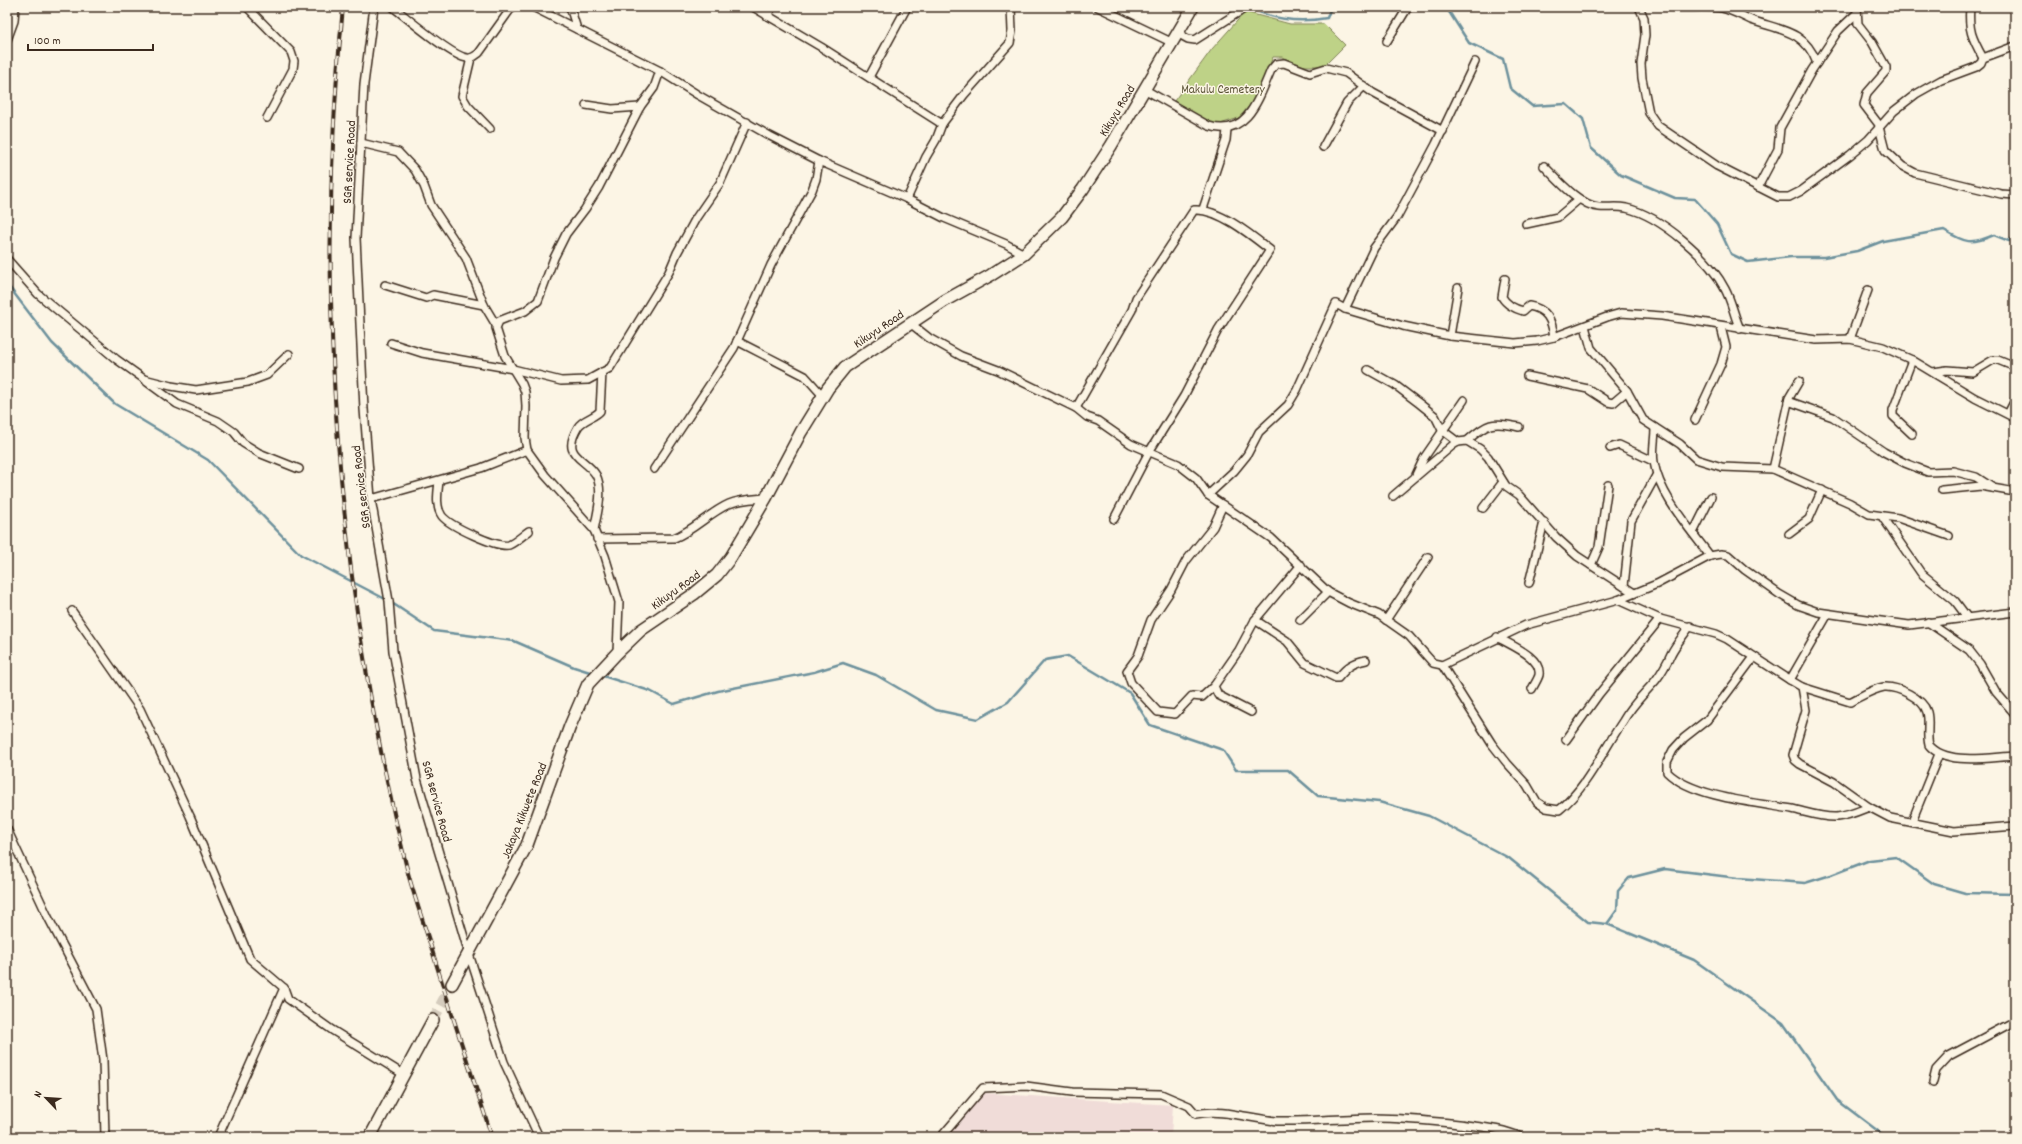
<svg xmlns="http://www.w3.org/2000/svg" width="2022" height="1144" viewBox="0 0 2022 1144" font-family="Dekko,sans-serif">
<rect width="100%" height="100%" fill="#fcf5e5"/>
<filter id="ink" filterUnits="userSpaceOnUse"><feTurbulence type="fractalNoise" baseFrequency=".025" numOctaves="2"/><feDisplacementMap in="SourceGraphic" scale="8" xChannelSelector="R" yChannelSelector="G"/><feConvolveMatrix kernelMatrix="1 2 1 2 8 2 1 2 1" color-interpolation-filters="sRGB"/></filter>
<g filter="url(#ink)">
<polygon fill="#f0dcd8" points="984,1093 1173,1105 1171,1137 948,1137"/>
<polygon fill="#bed287" stroke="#7c7e52" points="1245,12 1290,24 1324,24 1345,45 1324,66 1299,66 1282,57 1273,57 1254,100 1239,118 1217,125 1191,113 1174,101 1212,49"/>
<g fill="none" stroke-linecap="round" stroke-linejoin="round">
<g stroke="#6d919c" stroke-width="2.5">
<path d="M1248,7C1273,20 1300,23 1327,18L1331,7"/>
<path d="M1446,7L1469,43L1503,59L1510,88L1532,106L1566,104L1583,119L1591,148L1621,175L1675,198L1695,199L1717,224L1731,254L1748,262L1791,257H1824L1857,251L1883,241L1944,230C1965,243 1971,245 1994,235L2009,241L2015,236"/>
<polyline points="7,284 52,343 115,404 208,460 301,555 389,601 434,631 514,641 574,667 593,673"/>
<polyline points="600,675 650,691 674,704 718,691 814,672 843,663 876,675 936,710 978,719 1008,702 1045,660 1068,656 1130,693 1150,725 1223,750 1236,770 1288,770 1318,796 1379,802 1429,816 1509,858 1588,922 1607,924 1617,910 1618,891 1629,878 1665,869 1738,878 1805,883 1831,875 1870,860 1896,857 1934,884 1965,893 2015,894"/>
<polyline points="1607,924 1694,960 1783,1023 1837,1100 1886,1137"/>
</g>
<polyline stroke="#d5ccbd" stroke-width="11" stroke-dasharray="11 5.5" stroke-linecap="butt" points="433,1020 452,984"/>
<defs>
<g id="minor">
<polyline points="247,7 291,52 294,61 293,69 267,118"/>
<polyline points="374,7 364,84 356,238 364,409 371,499 389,601 393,651 417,779 469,954 504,1062 539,1137"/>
<path d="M393,7C407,18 453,57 467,58C472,59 475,56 479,53L512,7"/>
<polyline points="533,7 660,71 698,95 770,136 819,161 907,199 944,218 1006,244 1024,254"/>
<polyline points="570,7 577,29"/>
<polyline points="753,7 821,47 942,124"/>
<polyline points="1098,7 1171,42"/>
<polyline points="1639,7 1644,18 1645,35 1641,64 1642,78 1649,113 1658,126 1717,166 1778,197 1789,197 1801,191 1850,155 1868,140 1894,111 1916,94 1941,80 1976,67 1981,63 1983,58 2015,46"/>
<path d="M1670,7C1686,8 1708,6 1722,8C1732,10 1742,16 1751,20C1779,30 1805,30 1817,63"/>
<polyline points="1857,7 1858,24 1872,42 1886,67 1886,71 1867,93 1864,105 1880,126"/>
<path d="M1970,7C1968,30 1972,38 1983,58"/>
<polyline points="767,16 772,7"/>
<polyline points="1177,33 1188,39 1195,40 1247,7"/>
<polyline points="7,40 14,21 15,7"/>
<polyline points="1387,41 1408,7"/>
<polyline points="471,58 462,96 468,106 490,129"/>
<polyline points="869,77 907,7"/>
<path d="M1144,89L1209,126C1247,138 1259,98 1271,70L1276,64L1284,63L1310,73L1326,68L1346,73L1373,93L1443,131"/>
<polyline points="586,105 612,109 640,107"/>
<polyline points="1879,127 1885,150 1902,166 1915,173 2001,194 2015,195"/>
<polyline points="361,143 398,152 415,170 424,186 431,205 466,258 484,305 496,325"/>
<polyline points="1323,147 1347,103 1364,86"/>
<path d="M1544,166C1557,179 1580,206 1599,207C1608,208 1616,206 1626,208C1661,216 1709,258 1725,289C1732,302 1734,316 1740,329"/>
<polyline points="1758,187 1778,149 1780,128 1812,70 1838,31 1857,13"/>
<polyline points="907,199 926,157 936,140 942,124 964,95 1010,43 1012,31 1011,7"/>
<polyline points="1203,209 1226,140 1227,129"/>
<polyline points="1526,224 1558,217 1578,200"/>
<polyline points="7,259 38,294 116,359 144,379 171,386 196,390 248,382 267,375 289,354"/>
<path d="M1505,279L1502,297C1506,304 1515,309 1523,311L1529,306C1547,309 1552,320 1554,337"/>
<polyline points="385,285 426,298 433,295 484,305"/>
<polyline points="1345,309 1374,248 1397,217 1436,144 1475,62"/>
<polyline points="910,323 929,338 961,356 998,370 1076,408 1087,417 1098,421 1131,444 1178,464 1196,478 1208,495 1271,538 1328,592 1349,603 1379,615 1409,636 1433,663 1442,665 1526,625 1618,600 1657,584 1710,556 1721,554 1728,555 1745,570 1779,594 1798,605 1818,612 1909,625 2015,612"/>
<polyline points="1585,326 1591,348 1627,391 1643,420 1680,444 1696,459 1722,467 1773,469 1850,503 1869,514 1898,518 1949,536"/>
<polyline points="1450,336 1458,288"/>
<polyline points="1850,339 1868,290"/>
<polyline points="737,341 805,376 823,396"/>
<polyline points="391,343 422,353 513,369 561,381 588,380 610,368 669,272 677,253 696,218 720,183 747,122"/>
<polyline points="1368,370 1395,385 1420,404 1435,416 1442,430 1458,442"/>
<polyline points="1933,372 1947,370 1973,372 1993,360 1998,360 2015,367"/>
<polyline points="1527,376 1588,389 1608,402 1613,403 1627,391"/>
<polyline points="147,382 177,404 218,421 234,432 243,443 259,453 299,469"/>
<polyline points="1788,401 1833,417 1884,452 1905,463 1928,472 1953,471 1976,477 1993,488"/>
<path d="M1076,408L1132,310L1136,298L1194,210C1218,208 1251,235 1270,250L1218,330L1184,396L1149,452L1114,519"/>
<polyline points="2008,414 2015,400"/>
<polyline points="1695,420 1721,364 1726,347 1721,327"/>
<path d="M1655,428C1655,439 1652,452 1654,462C1659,495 1691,530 1710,556"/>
<polyline points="1912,434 1893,416 1893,410 1912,360"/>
<path d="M1467,441C1487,423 1492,421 1519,427"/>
<polyline points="1610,448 1619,445 1653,461"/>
<polyline points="654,469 734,348 771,265 812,190 816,179 819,161"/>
<polyline points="1773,469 1789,398 1799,381"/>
<polyline points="1416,475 1424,458 1464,400"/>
<path d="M439,481C438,492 435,506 442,516C450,526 497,548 509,545C516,542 523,535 529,531"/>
<polyline points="1942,490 1981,486 2015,492"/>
<polyline points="1208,495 1234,471 1247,455 1259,432 1288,405 1297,390 1336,304 1345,309 1403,326 1450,336 1515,343 1537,341 1554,337 1607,317 1621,313 1662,316 1816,340 1850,339 1883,347 1912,360 1975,398 2015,418"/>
<polyline points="1393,496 1453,445 1458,442 1467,441 1480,449 1488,457 1506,486 1519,495 1556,537 1577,556 1634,593"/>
<polyline points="371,499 481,468 527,450"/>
<polyline points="1483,508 1503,482"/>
<polyline points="1883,518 1921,573 1955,601 1967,617"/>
<path d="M594,530C597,514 604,491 596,475C585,457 560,457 578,427C583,419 594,418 600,411L602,372"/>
<polyline points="1693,533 1711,497"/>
<polyline points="1789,534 1809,519 1822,490"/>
<path d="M597,539L674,538C694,530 709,513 729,504C740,499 754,499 766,498"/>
<polyline points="1591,565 1599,547 1608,485"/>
<polyline points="1529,583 1544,522"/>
<polyline points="1624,586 1631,521 1657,474"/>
<polyline points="1618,600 1660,619 1716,634 1727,639 1790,680 1828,614"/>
<polyline points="72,611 140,709 190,816 250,959 284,988 288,999 332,1030 403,1074"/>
<path d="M1255,620L1287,641L1305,663L1336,678H1338C1347,667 1352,663 1366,660"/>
<polyline points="1300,620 1328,592"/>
<polyline points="1386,620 1428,557"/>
<polyline points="1928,622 1969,650 1980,664 1996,692 2015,714"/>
<path d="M1497,637C1510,645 1542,657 1539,675C1538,679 1534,685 1532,689"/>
<polyline points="617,653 619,602 605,556 594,530 545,475 527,450 525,438 526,406 525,392 522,384 505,356 496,328 499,321 525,311 538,301 554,258 566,234 585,209 599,187 640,107 654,88 660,71"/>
<path d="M1754,657L1707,720L1684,738L1673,750L1667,762V772C1692,797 1757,803 1792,809C1806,812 1822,818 1837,817C1848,816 1859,811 1869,807"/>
<path d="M1442,665L1492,744L1507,763L1527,785L1537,802L1546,808L1559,810C1586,789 1604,749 1623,721C1632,705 1644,694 1656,680C1662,672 1667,663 1671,654C1676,644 1684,635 1690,626"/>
<polyline points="1790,680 1802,687 1806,710 1793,755 1795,760 1800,764 1834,782 1869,807 1890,818 1954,831 2015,826"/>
<polyline points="1214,686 1202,697 1192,696 1175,714 1158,712 1131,683 1127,671 1138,656 1151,620 1171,590 1186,561 1213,527 1223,505"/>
<path d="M1802,687L1850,702C1860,697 1872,689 1884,687C1897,686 1923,698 1927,712C1930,723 1926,734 1929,745C1946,766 1990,757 2015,756"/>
<polyline points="1251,712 1218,695 1214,686 1239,650 1255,620 1301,565"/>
<polyline points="1566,740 1599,694 1660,619"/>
<polyline points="1912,821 1939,754"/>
<polyline points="7,829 48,917 96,1009 103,1060 105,1137"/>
<polyline points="1933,1082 1936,1070 1949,1056 2015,1021"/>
<polyline points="218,1137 284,988"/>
<path d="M941,1137L983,1088L1026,1086L1072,1092L1161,1094L1189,1106L1196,1114C1222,1108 1250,1119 1277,1121C1309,1122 1341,1118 1374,1118C1402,1118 1431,1121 1459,1124C1480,1127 1501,1128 1521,1137"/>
</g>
<g id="secondary">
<polyline points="452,984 527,845 570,726 588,684 617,653 641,630 694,594 717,575 731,557 766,498 801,432 828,388 845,367 946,300 991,275 1024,254 1062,217 1083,189 1111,146 1193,7"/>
<polyline points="370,1137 433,1020"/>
</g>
</defs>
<use href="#minor" stroke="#3b2a1e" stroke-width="10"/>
<use href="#secondary" stroke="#3b2a1e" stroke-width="14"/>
<use href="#minor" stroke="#fcf5e5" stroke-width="7"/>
<use href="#secondary" stroke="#fcf5e5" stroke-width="11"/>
<defs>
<path id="rail" d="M343,7C313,297 338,590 408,873C415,899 424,924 432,950C451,1013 472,1075 492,1137"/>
</defs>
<use href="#rail" stroke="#3b2a1e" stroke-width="4"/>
<use href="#rail" stroke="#fcf5e5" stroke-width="2.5" stroke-dasharray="8" stroke-linecap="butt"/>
</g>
</g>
<g text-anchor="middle" stroke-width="3" stroke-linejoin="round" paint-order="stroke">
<g font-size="13" fill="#5c5438" stroke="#fcf5e5">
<text x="1223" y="93">Makulu Cemetery</text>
</g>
<g font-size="13" fill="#3b2a1e" stroke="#fcf5e5">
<text transform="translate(1116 110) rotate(-59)" y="5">Kikuyu Road</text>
<text transform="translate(348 162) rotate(-87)" y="5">SGR service Road</text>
<text transform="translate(878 328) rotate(-34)" y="5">Kikuyu Road</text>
<text transform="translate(360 487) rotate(-97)" y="5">SGR service Road</text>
<text transform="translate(675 589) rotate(-36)" y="5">Kikuyu Road</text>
<text transform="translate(438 801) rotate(75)" y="5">SGR service Road</text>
<text transform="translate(523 810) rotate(-68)" y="5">Jakaya Kikwete Road</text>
</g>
</g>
<rect width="2022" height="1144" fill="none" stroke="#fcf5e5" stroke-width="24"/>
<rect x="12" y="12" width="1998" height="1120" fill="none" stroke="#3b2a1e" stroke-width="1.5" filter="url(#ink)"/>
<g transform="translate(46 1098) rotate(295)" stroke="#fcf5e5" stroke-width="3" paint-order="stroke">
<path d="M0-3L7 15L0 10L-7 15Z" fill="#3b2a1e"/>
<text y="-6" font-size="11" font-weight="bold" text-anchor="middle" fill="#3b2a1e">N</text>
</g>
<path d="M28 44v6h125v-6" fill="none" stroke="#3b2a1e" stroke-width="2"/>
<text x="34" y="44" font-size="12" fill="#3b2a1e" stroke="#fcf5e5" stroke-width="3" paint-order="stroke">100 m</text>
</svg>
